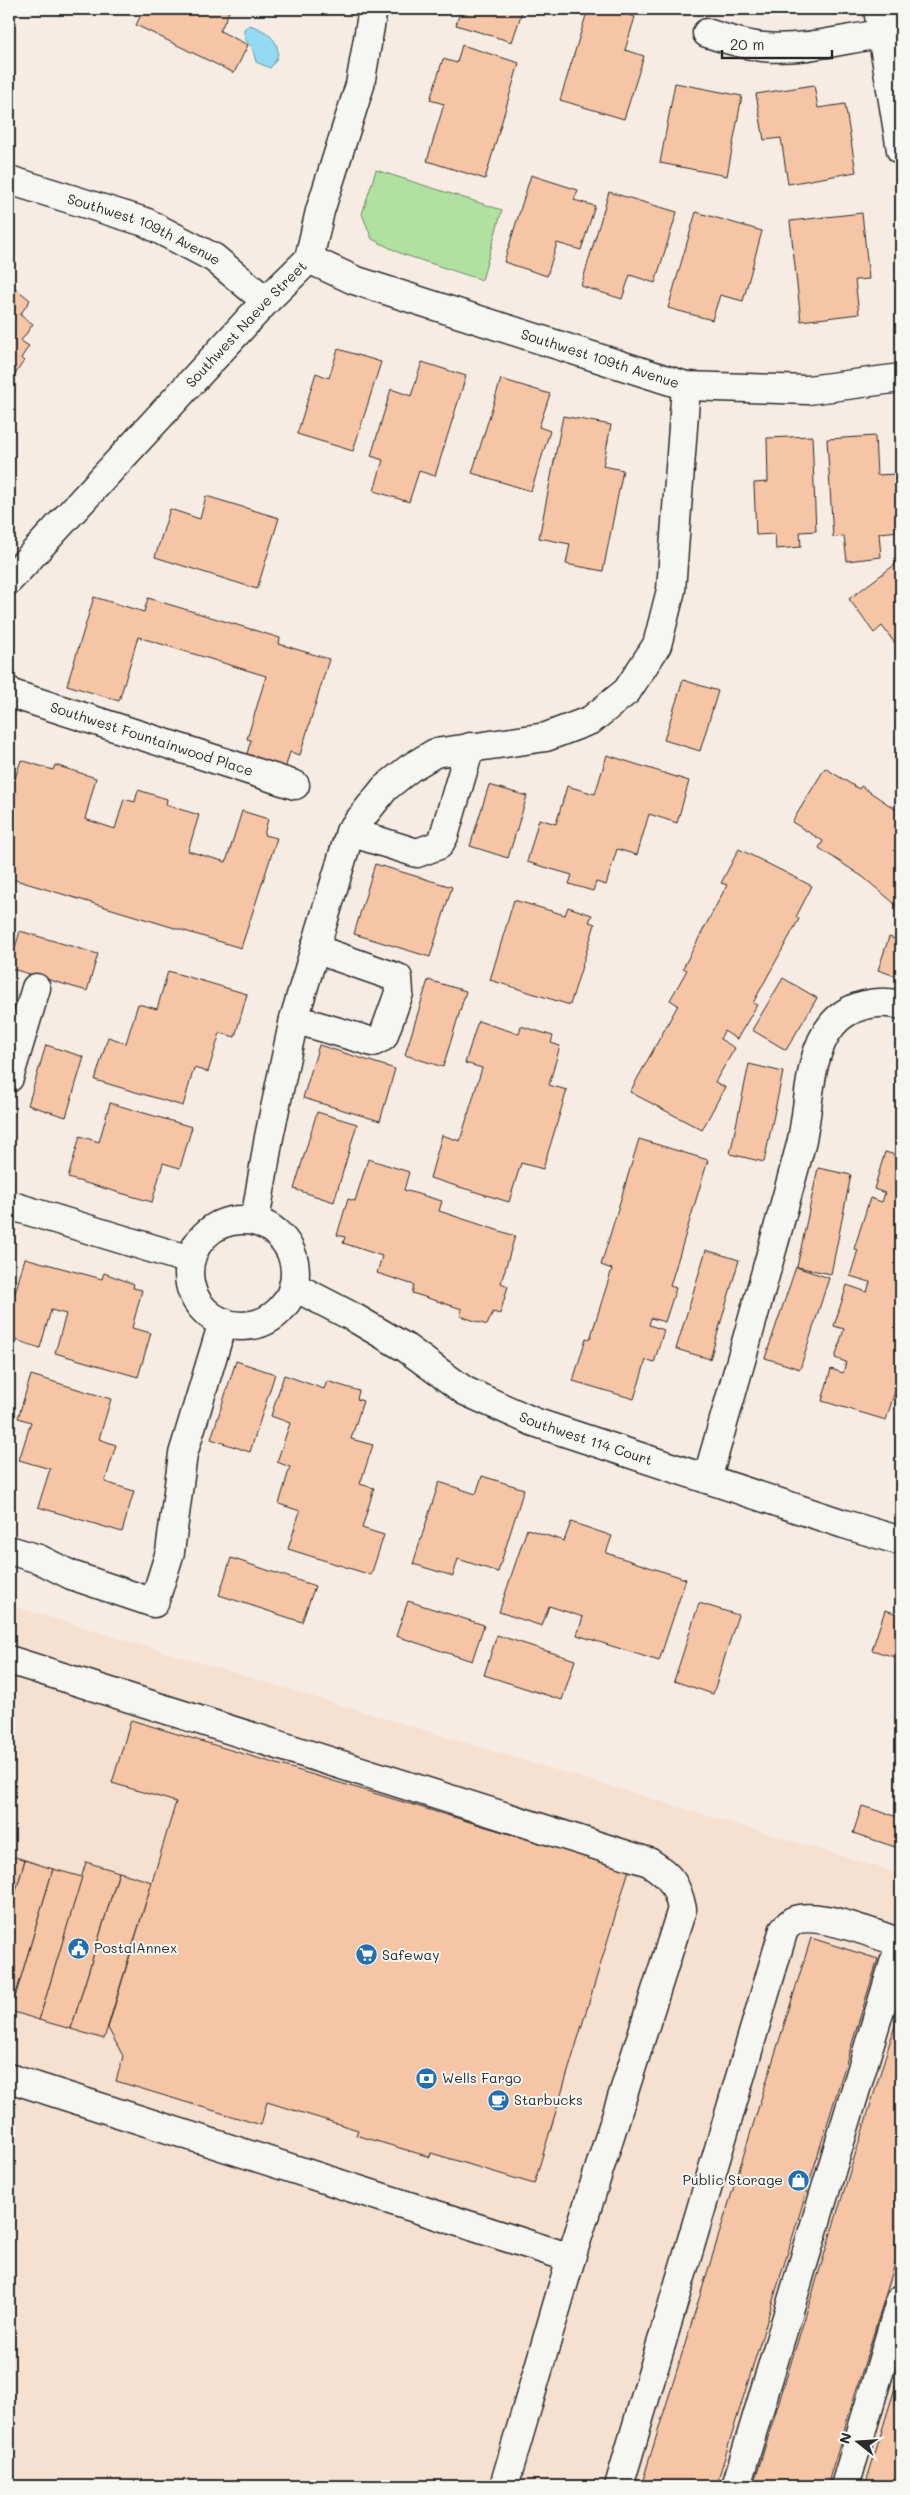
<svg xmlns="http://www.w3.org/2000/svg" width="910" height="2495" viewBox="0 0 910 2495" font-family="Mali,sans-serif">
<rect width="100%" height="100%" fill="#f6ece3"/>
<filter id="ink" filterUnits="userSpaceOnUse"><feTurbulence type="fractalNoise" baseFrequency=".02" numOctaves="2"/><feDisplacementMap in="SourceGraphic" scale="10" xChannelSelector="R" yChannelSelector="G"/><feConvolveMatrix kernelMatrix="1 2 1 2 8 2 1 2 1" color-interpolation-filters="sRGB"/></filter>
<g filter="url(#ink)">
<polygon fill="#f6e0d0" points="9,1605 901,1874 901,2486 9,2486"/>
<polygon fill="#b0e1a1" stroke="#6e8666" points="376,170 502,210 482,280 402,254 372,239 362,214"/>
<path fill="#92dbf3" stroke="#6995a3" d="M249,25C270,30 289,49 270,68L256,62L252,47C245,42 244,37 244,29Z"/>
<g fill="#f6c5a5" stroke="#2b2b2b">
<polygon points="144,9 222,9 229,12 220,31 248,45 234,73 136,25"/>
<polygon points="461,9 523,9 512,42 456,25"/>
<polygon points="588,9 608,9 635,17 625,50 644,56 624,119 560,100"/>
<polygon points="462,45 519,63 485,179 427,161 444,104 430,100 443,59 457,63"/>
<polygon points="675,83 742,96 727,176 660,163"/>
<polygon points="814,85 818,108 845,104 856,172 788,184 781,138 764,140 756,94"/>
<polygon points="531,175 578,190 574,200 595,206 581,250 557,243 547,276 504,262"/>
<polygon points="609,192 677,212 655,283 630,275 622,299 581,286"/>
<polygon points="696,212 762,231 743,301 720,295 712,320 668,308"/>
<polygon points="862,213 869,279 855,280 859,314 801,321 790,221"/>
<polygon points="9,283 30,300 20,315 33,324 21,341 29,346 21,358 24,361 9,383"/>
<polygon points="338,349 381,362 353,451 297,434 316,373 329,378"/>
<polygon points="422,362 466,376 435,476 419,471 409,502 374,491 383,460 371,456 391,389 411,396"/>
<polygon points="501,379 550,394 539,427 550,431 531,491 472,473"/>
<polygon points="563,416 611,425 603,466 623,470 603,571 566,564 570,544 539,538"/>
<polygon points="812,436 816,531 800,532 801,547 776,549 775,534 756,535 754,483 768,482 767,438"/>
<polygon points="875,436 877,475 896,474 900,531 879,533 881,557 847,561 844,536 833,537 827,439"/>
<polygon points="206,496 279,518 257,589 155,557 170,509 200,519"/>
<polygon points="901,560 901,649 900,650 882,626 874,633 849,599"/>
<polygon points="94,597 144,612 148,598 280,638 279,644 329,659 300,755 290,752 285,769 246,757 251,740 247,739 266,676 138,637 119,701 67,685"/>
<polygon points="683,680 718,691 700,751 664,740"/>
<polygon points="607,755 689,781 677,823 649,814 637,855 617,849 606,885 596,882 593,891 569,884 572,875 527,862 539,819 556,824 567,786 595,794"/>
<polygon points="21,760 53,770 55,765 96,778 85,819 115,829 124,799 135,802 138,790 167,799 166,805 199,815 188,851 226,862 242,811 268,819 264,835 277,838 241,948 9,878 9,797"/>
<polygon points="825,768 859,789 861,786 901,813 901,909 863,877 819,848 823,841 792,822"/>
<polygon points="489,785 527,796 508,858 470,846"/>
<polygon points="739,849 812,886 796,917 799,919 753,1003 757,1005 737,1039 724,1031 720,1039 735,1048 715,1082 725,1087 702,1130 630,1092 678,1005 670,1000 687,970 683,968 727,885 721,883"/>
<polygon points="375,864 452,887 430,957 354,934"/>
<polygon points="514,900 565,915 568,907 592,915 589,922 595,924 570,1005 490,980"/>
<polygon points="20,931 98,954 87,991 9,968"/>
<polygon points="889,937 901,941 901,978 878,970"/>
<polygon points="168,971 247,994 235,1037 220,1033 208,1072 194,1068 183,1106 95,1080 108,1037 126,1043 138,1004 157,1009"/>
<polygon points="783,978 817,998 786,1050 752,1030"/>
<polygon points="428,980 466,991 443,1067 405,1055"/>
<polygon points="478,1021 519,1034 521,1026 553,1036 551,1043 560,1046 549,1085 567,1090 543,1169 521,1163 509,1202 430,1178 442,1135 460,1141 482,1068 465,1063"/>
<polygon points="46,1045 84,1057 66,1117 28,1105"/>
<polygon points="319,1045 395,1069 380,1121 303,1098"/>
<polygon points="749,1064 783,1072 764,1162 730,1154"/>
<polygon points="110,1103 192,1127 180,1168 163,1163 152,1202 68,1178 80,1136 99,1142"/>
<polygon points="317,1112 357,1124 334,1202 294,1189"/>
<polygon points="639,1139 708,1160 670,1286 676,1288 665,1322 651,1318 649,1325 664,1330 654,1363 646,1360 634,1399 573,1381 586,1338 590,1339 612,1269 601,1265"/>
<polygon points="901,1139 901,1372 886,1420 822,1401 831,1369 843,1373 846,1362 835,1358 844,1329 834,1326 847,1285 867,1292 870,1282 850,1276 858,1250 854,1249 870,1198 882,1202 885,1193 874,1189 885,1152 896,1155"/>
<polygon points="368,1159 409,1172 404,1190 442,1201 439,1211 515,1236 501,1283 508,1286 500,1314 493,1312 487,1325 460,1316 462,1309 412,1293 414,1285 377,1273 382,1256 343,1243 345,1237 337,1235 348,1199 355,1201"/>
<polygon points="818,1168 851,1175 831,1274 797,1267"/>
<polygon points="706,1250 739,1260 710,1359 676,1349"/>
<polygon points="25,1258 102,1279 104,1273 134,1284 133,1288 142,1290 132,1328 151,1333 138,1377 55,1353 66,1314 51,1310 40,1348 9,1338 9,1314"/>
<polygon points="796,1267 829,1278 800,1369 765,1358"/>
<polygon points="236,1361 275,1374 250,1452 211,1439"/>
<polygon points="31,1375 111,1399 99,1439 116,1445 105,1482 134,1491 122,1532 38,1507 50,1469 19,1460 31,1422 18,1418"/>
<polygon points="284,1375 324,1389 327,1381 359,1391 357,1399 363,1401 351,1439 373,1445 360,1484 374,1488 362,1528 384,1535 371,1575 288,1549 300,1511 279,1504 290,1467 277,1462 290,1423 271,1416"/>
<polygon points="482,1476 524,1489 498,1572 458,1559 453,1576 413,1564 439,1482 476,1494"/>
<polygon points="571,1522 612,1536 606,1553 686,1579 659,1661 577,1635 583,1617 549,1606 542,1626 499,1612 527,1529 564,1541"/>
<polygon points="231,1558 315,1586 302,1622 219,1595"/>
<polygon points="408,1601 484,1625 472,1661 396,1636"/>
<polygon points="699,1603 738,1615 713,1694 674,1681"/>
<polygon points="885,1610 901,1615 901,1659 872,1650"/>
<polygon points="497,1635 575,1660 562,1700 484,1675"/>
<polygon points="131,1720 629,1870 534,2184 431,2153 430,2157 356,2135 358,2130 267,2102 261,2125 116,2081 123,2056 108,2028 176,1802 112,1783"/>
<polygon points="862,1806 901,1818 901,1849 853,1833"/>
<polygon points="9,1855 25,1860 9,1915"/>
<polygon points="25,1860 53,1869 11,2011 9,2010 9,1915"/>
<polygon points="86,1862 119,1872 71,2029 39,2020"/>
<polygon points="53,1869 82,1877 39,2020 11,2011"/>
<polygon points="119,1872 152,1882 104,2039 71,2029"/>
<polygon points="811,1938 878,1959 716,2486 641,2486"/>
<polygon points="901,2006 901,2244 827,2486 753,2486"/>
<polygon points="901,2368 901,2486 865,2486"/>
</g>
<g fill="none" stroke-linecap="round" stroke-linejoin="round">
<defs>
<g id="minor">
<polyline points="878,9 901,150"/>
<path d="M707,33C726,39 744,45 763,47C802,51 844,39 882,34"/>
<path id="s1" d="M9,180L145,222L214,258L266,301"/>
<path id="s2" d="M309,259L354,280L686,386L808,390L901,378"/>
<path id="s3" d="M9,580L266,301L309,259L320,211L360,85L373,9"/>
<path id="s4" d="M9,691L12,694L295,785"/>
<polyline points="350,832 417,853 439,845 444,836 470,747"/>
<polyline points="294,1019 373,1042 383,1037 399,993 398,978 315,949"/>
<polyline points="9,1078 36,988"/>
<polyline points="9,1205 190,1260"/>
<circle cx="242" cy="1273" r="53"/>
<polyline points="255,1221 269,1137 294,1019 350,832 385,788 410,768 435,753 546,737 591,720 627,691 657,645 671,590 686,386"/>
<path id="s5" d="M293,1286L353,1317L406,1348L465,1391L534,1422L844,1524L901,1541"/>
<path d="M707,1479C739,1368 771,1256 801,1144C810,1108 807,1055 832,1025C848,1005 878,999 901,1005"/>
<polyline points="9,1550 39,1559 71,1575 154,1603 170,1552 183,1454 223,1322"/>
<path d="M9,1660L649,1862C671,1876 677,1885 682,1909L571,2258L504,2486"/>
<polyline points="9,2078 571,2258"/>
<path d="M619,2486L784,1929C786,1927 790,1923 793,1921C816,1910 877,1935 901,1943"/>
<polyline points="736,2486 900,1943"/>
<polyline points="845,2486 901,2299"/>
</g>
</defs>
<use href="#minor" stroke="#2b2b2b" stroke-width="31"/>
<use href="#minor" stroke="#f6f6f2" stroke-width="28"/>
</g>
</g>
<defs>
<symbol id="civic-disc" viewBox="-11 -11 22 22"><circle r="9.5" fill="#1f6fb2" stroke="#f6f6f2"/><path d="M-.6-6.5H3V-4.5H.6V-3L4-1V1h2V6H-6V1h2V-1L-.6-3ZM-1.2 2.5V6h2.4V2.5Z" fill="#fff"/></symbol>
<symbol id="supermarket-disc" viewBox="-11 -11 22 22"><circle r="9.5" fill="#1f6fb2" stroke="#f6f6f2"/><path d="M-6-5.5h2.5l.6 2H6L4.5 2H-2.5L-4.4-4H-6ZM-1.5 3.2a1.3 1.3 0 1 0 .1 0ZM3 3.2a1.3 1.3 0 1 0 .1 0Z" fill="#fff"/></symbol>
<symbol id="bank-disc" viewBox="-11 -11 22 22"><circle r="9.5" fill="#1f6fb2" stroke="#f6f6f2"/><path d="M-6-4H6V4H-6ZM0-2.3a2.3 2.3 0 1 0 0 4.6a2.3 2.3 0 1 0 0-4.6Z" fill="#fff"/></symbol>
<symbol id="cafe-disc" viewBox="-11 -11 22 22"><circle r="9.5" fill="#1f6fb2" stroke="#f6f6f2"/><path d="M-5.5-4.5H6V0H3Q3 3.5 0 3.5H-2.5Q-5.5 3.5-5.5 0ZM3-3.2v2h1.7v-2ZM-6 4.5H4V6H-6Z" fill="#fff"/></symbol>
<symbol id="shop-disc" viewBox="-11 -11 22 22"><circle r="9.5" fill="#1f6fb2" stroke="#f6f6f2"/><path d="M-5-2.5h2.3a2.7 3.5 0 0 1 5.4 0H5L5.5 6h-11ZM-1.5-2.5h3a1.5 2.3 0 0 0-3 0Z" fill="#fff"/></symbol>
</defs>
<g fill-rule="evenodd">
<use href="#civic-disc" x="66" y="1936" width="25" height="25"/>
<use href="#supermarket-disc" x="354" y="1942" width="25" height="25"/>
<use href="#bank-disc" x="414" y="2066" width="25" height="25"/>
<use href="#cafe-disc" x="486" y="2088" width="25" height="25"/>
<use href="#shop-disc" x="786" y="2168" width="25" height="25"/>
</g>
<g text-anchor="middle" stroke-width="4" stroke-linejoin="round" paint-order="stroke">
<g font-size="14" fill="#2b2b2b" stroke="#f6f6f2">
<text dy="5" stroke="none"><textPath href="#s1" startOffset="144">Southwest 109th Avenue</textPath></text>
<text dy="5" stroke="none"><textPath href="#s3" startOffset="349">Southwest Naeve Street</textPath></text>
<text dy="5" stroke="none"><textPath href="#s2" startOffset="308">Southwest 109th Avenue</textPath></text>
<text dy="5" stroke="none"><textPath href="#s4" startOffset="151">Southwest Fountainwood Place</textPath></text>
<text dy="5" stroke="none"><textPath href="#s5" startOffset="332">Southwest 114 Court</textPath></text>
</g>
<g font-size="14" fill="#2b2b2b" stroke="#f6f6f2" text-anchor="start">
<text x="94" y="1953">PostalAnnex</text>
<text x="382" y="1960">Safeway</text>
<text x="442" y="2083">Wells Fargo</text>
<text x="514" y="2105">Starbucks</text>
<text x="783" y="2185" text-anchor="end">Public Storage</text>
</g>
</g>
<rect width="910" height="2495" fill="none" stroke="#f6f6f2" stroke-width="30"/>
<rect x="15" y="15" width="880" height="2465" fill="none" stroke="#2b2b2b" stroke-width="2" filter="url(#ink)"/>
<g transform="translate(858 2442) rotate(287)" stroke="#f6f6f2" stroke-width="4" paint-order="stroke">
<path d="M0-4L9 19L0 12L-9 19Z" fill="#2b2b2b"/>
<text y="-8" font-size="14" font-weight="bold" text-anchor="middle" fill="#2b2b2b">N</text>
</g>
<path d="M722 50v8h110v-8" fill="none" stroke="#2b2b2b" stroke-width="2.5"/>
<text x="730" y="50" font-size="15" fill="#2b2b2b" stroke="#f6f6f2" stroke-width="4" paint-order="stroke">20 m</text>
</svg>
